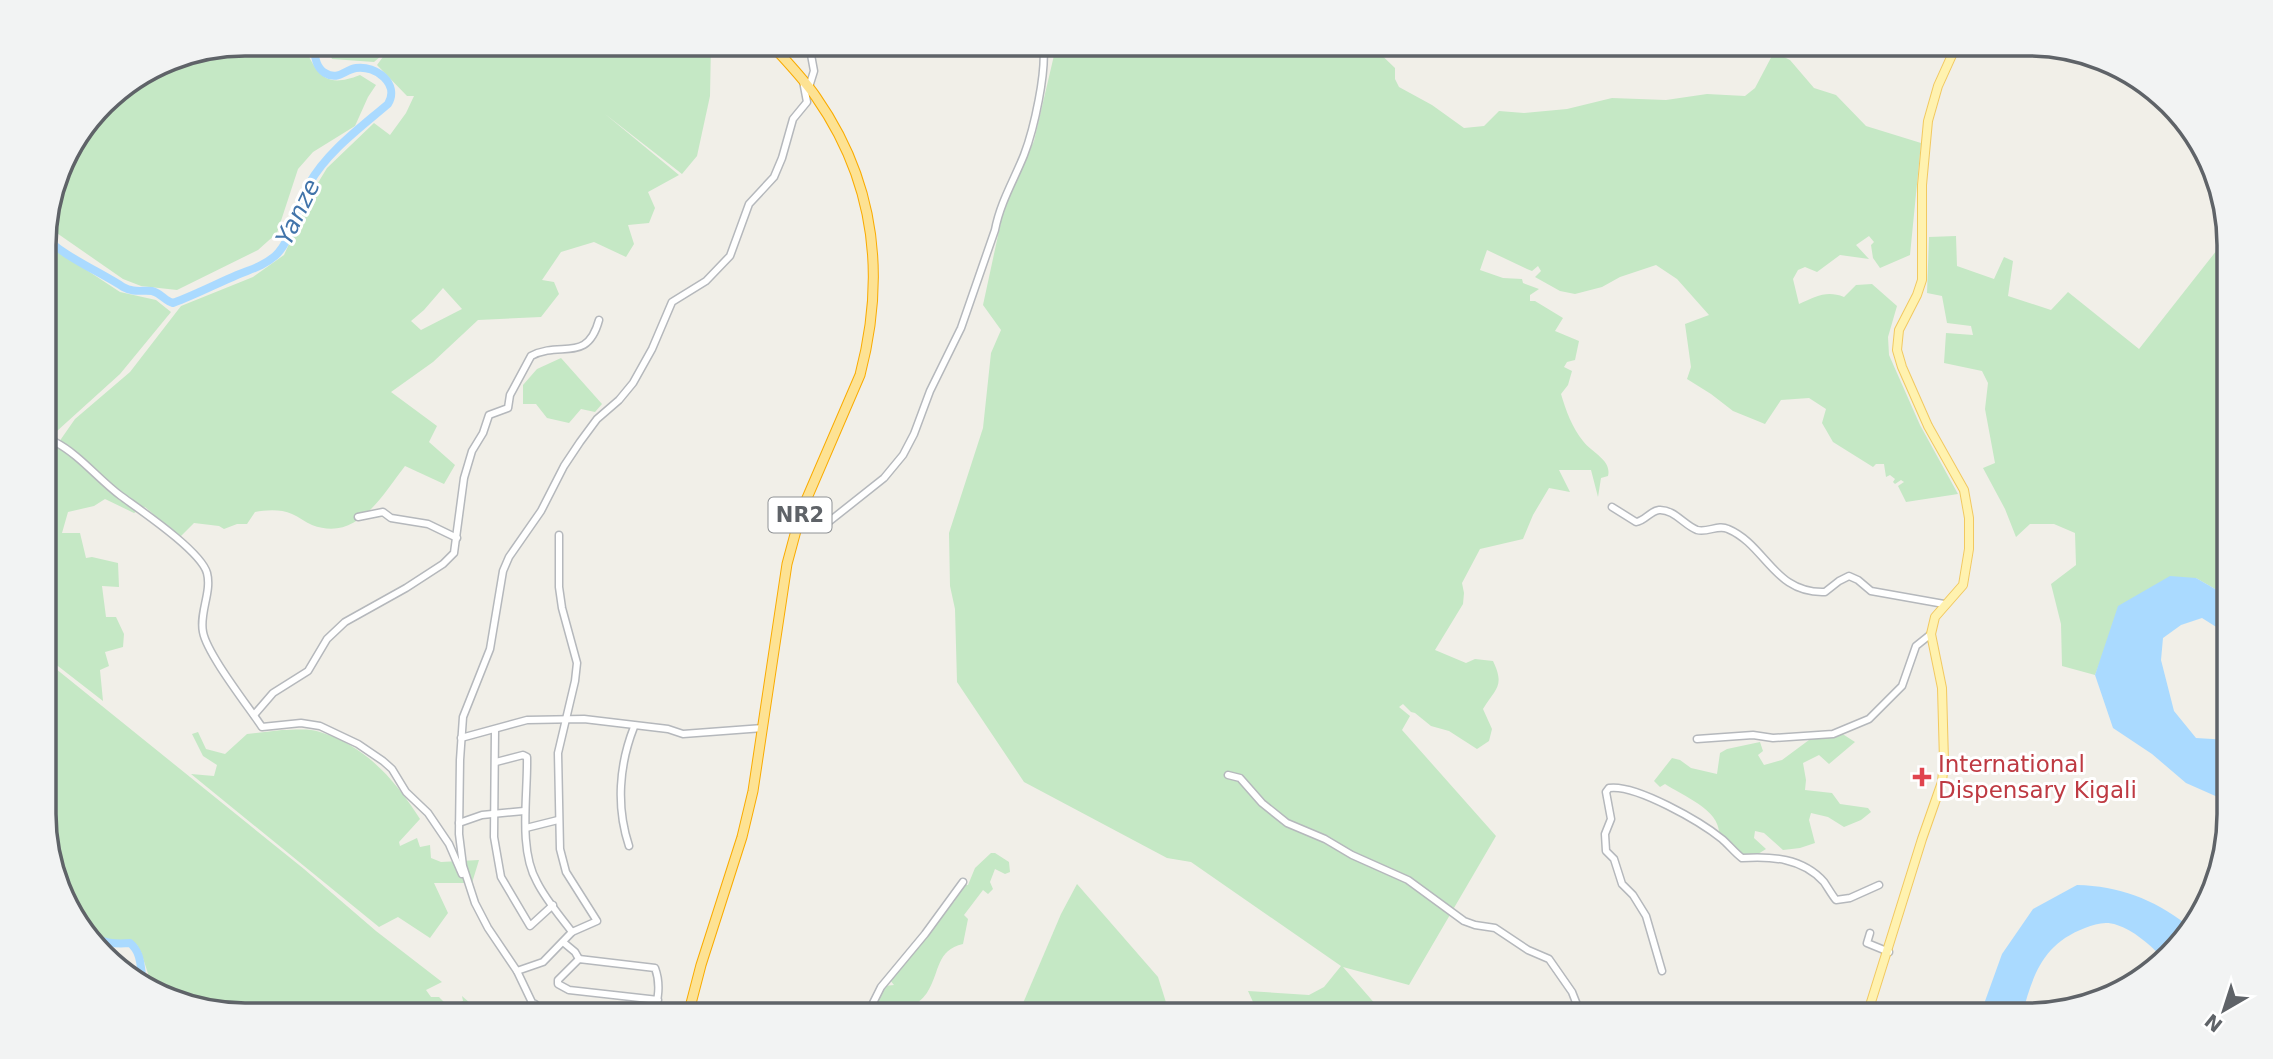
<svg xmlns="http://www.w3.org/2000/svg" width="2273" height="1059" viewBox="0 0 2273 1059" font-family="'DejaVu Sans',sans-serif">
<rect width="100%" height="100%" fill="#f1efe8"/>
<g fill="#c5e8c5" fill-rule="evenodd">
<path d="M245,44H303C317,75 325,89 360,75L376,85L368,97L355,126L313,152L298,169L277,233L258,250L177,290L141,286L123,279L51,229L47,222L64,157L112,94L169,59Z"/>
<path d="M326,44H711L710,96L697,156L682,174L605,114L679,175L648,192L655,208L649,223L628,225L634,244L626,257L594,242L561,252L542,280L554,282L559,294L541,317L478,320L433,362L391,392L437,426L429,442L455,465L444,484L405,466C381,497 357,542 312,525C305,522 299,517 292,514C281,509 266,510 255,512L247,524H237L224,529L219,526L194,523L180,537L145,507L134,513L105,499L94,506L68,512L62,533H80L86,558L92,557L118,563L119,587L102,586L106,617H116L124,634L123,647L105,652L109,666L100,670L103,701L45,656V462L75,419L130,372L181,306L253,277L284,255L313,191L327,168L374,123L390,135L406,113L414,96H407L377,65L388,50L374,62L332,59ZM443,288L462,309L421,330L411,321L424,310Z"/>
<path d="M1051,44H1370L1395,68V79L1399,87L1432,105L1464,128L1484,126L1499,111L1524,113L1567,109L1612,98L1666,100L1707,94L1745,96L1755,88L1774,52L1790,60L1814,88L1836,95L1866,126L1921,143L1910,255L1880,268L1873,258L1871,245L1874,242L1869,236L1856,245L1869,259L1840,255L1817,272L1805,267L1798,270L1793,279L1799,304C1816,297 1826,290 1844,297L1856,285L1872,284L1897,306L1888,337L1889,355L1920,425L1958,494L1906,502L1898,486L1904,482L1901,480L1895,484L1893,482L1895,479L1890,475L1886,477L1884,464H1876L1873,467L1833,442L1822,423L1826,409L1809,398L1781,400L1765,424L1733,411L1711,394L1687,379L1691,367L1685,324L1709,315L1677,279L1656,265L1620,277L1602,287L1575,294L1560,291L1535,277L1541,271L1538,266L1532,271L1527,269L1487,250L1480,270L1503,278L1522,279L1523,283L1539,289L1530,295V301H1535L1563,318L1555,331L1579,341L1575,360L1567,362L1564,367L1572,371L1568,385L1561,394C1566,411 1572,427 1583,441C1592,453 1612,460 1608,476L1601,478L1598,497L1591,470H1559L1570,492L1549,488L1533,515L1523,539L1480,549L1462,583L1464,593L1463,604L1435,650L1466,663L1475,659L1493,661C1505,686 1496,688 1483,709L1492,729L1489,741L1477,749L1449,731L1431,726L1415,713L1411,712L1403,704L1399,707L1410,716L1402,730L1496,836L1409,985L1343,967L1377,1006L1375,1015H1259L1248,991L1309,995L1324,987L1341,966L1191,862L1167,858L1024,782L957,682L955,609L950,586L949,533L983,428L991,353L1001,330L983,305L1005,203L1034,141L1055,51Z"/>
<polygon points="1956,236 1957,266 1994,279 2004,257 2013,261 2008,296 2051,310 2068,292 2139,349 2228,236 2229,597 2196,578 2107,644 2095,675 2062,666 2061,624 2051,584 2076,565 2075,533 2054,524 2030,524 2016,537 2005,509 1983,468 1995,463 1985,409 1988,383 1982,371 1944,363 1946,333 1973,335 1971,326 1947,323 1942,296 1927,293 1929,237"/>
<polygon points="44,242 120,292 156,300 171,312 120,374 57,431 45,436"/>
<polygon points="561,358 602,404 595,412 581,409 569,423 547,418 536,404 523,404 523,385 537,369"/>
<polygon points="45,660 304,869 376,931 442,982 426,990 431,997 439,997 446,1004 446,1009 463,1001 462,996 479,1011 471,1015 245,1015 168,1000 153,989 141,952 137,945 130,940 110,942 96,935 75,910 46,840"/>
<path d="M282,730C294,730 309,728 320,732C366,746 395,780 420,819L399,842L400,846L417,838L420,847L430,845L431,858L441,862L479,860L472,883H434L448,913L430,938L398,917L379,927L191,774L214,776L217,765L203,756L192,734L198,732L206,749L225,754L247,734Z"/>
<path d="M1841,733L1855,742L1829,764L1819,755L1803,763L1806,780L1805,790L1832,793L1840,804L1868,808L1871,812L1861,820L1844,827L1828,817L1811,813L1809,820L1815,843L1800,848L1783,850L1764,833L1755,831L1754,838L1766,849L1750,859L1741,854L1719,835C1721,810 1683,796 1665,784L1660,787L1654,781L1672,758L1680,760L1691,768L1717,774L1720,753L1727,749L1760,742L1763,751L1758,755L1764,765L1782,760L1809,740Z"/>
<path d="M991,853H995L1009,862L1010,872L1005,874L995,869L990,882L993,889L988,894L983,890L964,915L968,919L963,944C936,950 940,972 928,991C925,997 918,1002 913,1007V1015H871L884,986L894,985L890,980L933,930L938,915L954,902L964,885H968L975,868Z"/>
<polygon points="1077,884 1158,977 1170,1015 1018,1015 1061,914"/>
</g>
<g fill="#aadaff">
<polygon points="2170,576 2196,578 2229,597 2229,635 2202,618 2181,625 2163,638 2161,660 2174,711 2196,738 2229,740 2229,802 2186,783 2152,754 2113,728 2095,675 2118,606"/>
<path d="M2077,885C2119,886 2153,899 2186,924L2161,956C2149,944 2133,930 2117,925C2105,921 2096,924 2085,928C2043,944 2033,974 2022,1015H1980L2002,954L2033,909Z"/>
</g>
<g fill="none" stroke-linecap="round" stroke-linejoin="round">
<g stroke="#aadaff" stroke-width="8">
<path d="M44,235C57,253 102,273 123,287C134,293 141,290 152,291C161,293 165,301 173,303C195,295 216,284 237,275C251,269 262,267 275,256C292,241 298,205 309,184C327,152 360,128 388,104C400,84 376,65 356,68C344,70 338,81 325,73C315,67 315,55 313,44"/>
<path d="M79,920C94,941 105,945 130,943C142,953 140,967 143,981"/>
</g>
<defs>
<g id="minor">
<polyline points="809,87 814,71 809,44"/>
<path d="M55,442C80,455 98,479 121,496C140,510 201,551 207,573C212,592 199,613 203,632C207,654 248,706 262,727L301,723L320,726L358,744L383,761L392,769L406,792L428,813L449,844L462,874"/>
<path d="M1612,507L1636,522C1645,521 1650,511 1659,510C1674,509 1684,525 1697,530C1708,533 1718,524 1728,529C1766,545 1774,594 1825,592L1839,581L1849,576L1858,580L1871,591L1944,604"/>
<polyline points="358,517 383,512 391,518 428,524 457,538"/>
<path d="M797,527L826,524L884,478L903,455L914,434L930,391L961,328L995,230C1000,203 1014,180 1024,155C1034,129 1047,71 1043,44"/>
<path d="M254,715L273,693L308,671L327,639L345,622L406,588L443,564L454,553L464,478L472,451L483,433L489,415L508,408L510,395L531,356C561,340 587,364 599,320"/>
<polyline points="495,730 494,837 501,877 530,926 553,905"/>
<polyline points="461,738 527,720 584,719 668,729 683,734 763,728"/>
<polyline points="1697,739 1753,735 1773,738 1833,734 1869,719 1902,686 1916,646 1931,634"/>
<path d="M496,762L523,755L527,757C528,794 518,849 537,882C546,900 560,916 572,932"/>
<polyline points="1228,775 1240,778 1262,803 1287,823 1325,839 1352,855 1408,880 1464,921 1475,925 1495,928 1528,950 1549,959 1572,992 1581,1015"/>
<polyline points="459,823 482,815 524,811"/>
<polyline points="526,828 558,820"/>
<path d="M629,846C616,807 619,765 634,727"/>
<polyline points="1870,933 1867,943 1889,952"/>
<polyline points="563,942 575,952 579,959"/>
<polyline points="517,971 543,962 572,932 597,921 566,872 560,849 558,753 575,681 577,663 562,608 559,587 559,535"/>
<path d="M1662,971L1646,916L1633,895L1622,884L1614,859L1606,851L1605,834L1611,819L1606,792L1609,788C1636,784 1701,822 1722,839C1729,845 1735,853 1742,858C1771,856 1803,858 1824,882C1828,888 1832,895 1836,900L1850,898L1879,885"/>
<polyline points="535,1004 546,1015"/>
<polyline points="538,1015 517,971 488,928 475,903 463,866 459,834 460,760 463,717 490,649 503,571 509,557 541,511 564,466 580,442 597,419 619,400 633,383 652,349 672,302 706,281 730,256 749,204 774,177 782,158 793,119 807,102 803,81"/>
<path d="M654,1015C658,999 661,984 655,968L579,959L558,980V984L569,990L658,1000"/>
<polyline points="867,1015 881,987 925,934 963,882"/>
</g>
<polyline id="major" points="1867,1015 1922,839 1942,782 1944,761 1942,688 1931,634 1935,617 1963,585 1969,549 1969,518 1964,490 1928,426 1902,367 1897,350 1899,330 1917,295 1922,280 1922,185 1928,121 1938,86 1957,44"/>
<path id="highway" d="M688,1015L701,965L742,837L753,791L787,564L801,512L860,375C886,276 876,183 816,97C803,78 786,61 771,44"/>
</defs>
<use href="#minor" stroke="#b5b8bc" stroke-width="9"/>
<use href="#major" stroke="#f2c960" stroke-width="10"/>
<use href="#highway" stroke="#f9ab00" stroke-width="11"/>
<use href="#minor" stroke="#fff" stroke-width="6"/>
<use href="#major" stroke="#fff2af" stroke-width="8"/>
<use href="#highway" stroke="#fde293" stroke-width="9"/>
</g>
<path fill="#e0444e" stroke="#fff" stroke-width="2.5" d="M1918.5 766.5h7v7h7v7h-7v7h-7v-7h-7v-7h7z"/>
<g text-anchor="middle" stroke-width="6" stroke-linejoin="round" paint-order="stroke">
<rect fill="#fff" stroke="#8f9295" stroke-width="2" x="768.5" y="497.5" width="63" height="35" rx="5"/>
<g font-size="21" font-weight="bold" fill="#5f6368">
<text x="800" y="522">NR2</text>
</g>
<g font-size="23" fill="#be3a42" stroke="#fff" text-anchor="start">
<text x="1938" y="772">International<tspan x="1938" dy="26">Dispensary Kigali</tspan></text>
</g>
<g font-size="24" font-style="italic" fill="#4174aa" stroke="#fff">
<text transform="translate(298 212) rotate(-64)" y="8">Yanze</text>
</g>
</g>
<path d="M0 0H2273V1059H0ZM245 56H2028A189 189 0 0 1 2217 245V814A189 189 0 0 1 2028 1003H245A189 189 0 0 1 56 814V245A189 189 0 0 1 245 56Z" fill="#f2f3f3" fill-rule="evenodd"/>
<path fill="none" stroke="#5f6368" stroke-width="3.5" d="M245 56H2028A189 189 0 0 1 2217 245V814A189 189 0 0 1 2028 1003H245A189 189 0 0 1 56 814V245A189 189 0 0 1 245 56Z"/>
<g transform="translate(2224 1010) rotate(219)" stroke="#ffffff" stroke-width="5" paint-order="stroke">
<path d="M0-5L12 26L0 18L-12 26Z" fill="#5f6368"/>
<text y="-10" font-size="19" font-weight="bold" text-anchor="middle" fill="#5f6368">N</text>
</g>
</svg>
